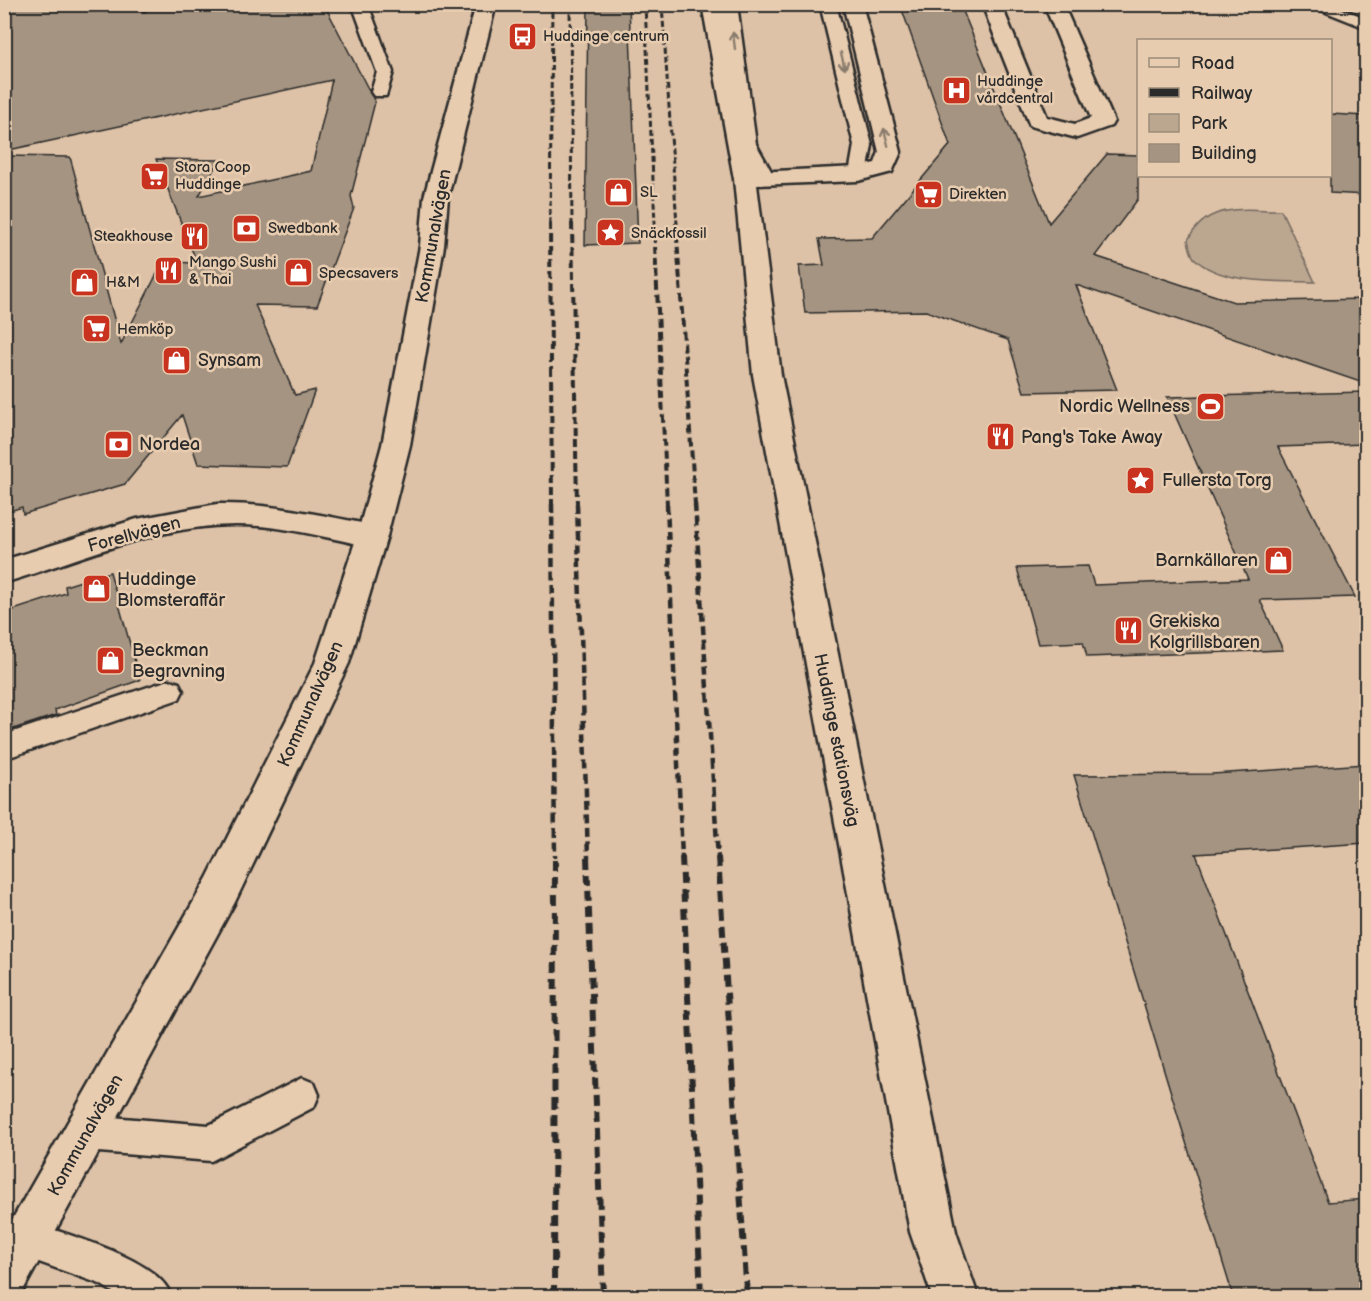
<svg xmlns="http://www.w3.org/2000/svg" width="1371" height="1301" viewBox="0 0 1371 1301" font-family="'Balsamiq Sans',sans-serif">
<rect width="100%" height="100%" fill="#ddc2a7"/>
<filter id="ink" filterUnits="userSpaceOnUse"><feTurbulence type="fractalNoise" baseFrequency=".0167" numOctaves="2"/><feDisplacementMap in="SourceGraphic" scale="12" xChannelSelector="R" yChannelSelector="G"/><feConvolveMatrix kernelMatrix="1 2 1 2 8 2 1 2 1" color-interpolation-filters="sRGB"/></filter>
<g filter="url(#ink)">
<path fill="#bba690" stroke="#73685e" stroke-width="1.5" d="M1281,210L1315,282C1280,281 1220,285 1194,258C1191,254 1189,245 1188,240C1208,202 1243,210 1281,210Z"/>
<g fill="#a59481" stroke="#2b2b2b" stroke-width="1.5">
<polygon points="4,4 135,4 144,12 157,4 324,4 375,102 351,196 354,208 317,306 255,305 295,395 315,390 287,467 198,464 182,415 125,484 23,514 22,507 4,513 4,156 70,157 121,344 163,262 197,263 156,159 219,160 199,196 311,171 332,80 4,151"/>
<polygon points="588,4 629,4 638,243 585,245"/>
<polygon points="900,4 960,4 1049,223 1107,154 1138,155 1138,199 1095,256 1234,302 1366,299 1366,384 1076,285 1117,390 1024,392 1008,340 926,311 805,313 799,266 824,265 819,239 872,238 950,145"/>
<polygon points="1330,114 1366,116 1366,195 1330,193"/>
<polygon points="1366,392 1366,444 1278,447 1355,597 1260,600 1283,650 1087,657 1083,642 1038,644 1017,568 1088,566 1094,585 1248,579 1167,397"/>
<polygon points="110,572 140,680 55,710 56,715 4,732 4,613 66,593 65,586"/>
<polygon points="1366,764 1366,843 1196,854 1328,1202 1366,1199 1366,1296 1233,1296 1074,775 1212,774"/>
</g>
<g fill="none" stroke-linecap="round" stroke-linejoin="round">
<defs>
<g id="service">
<polygon points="137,4 155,4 144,10"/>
<polygon points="352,4 368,4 393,72 386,96 374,96 371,92 377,72"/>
<polygon points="721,4 737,4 756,144 775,178 773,182 759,182 738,144"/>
<polygon points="820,4 836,4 872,145 867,174 858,180 849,174 854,145"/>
<polygon points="1306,4 1329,4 1366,18 1366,28"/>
<polygon points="169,680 179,683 183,691 179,699 4,759 4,735"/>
<polygon points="302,1078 314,1083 319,1095 314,1107 211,1161 86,1151 73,1146 68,1133 73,1120 86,1115 209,1125"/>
<path d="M27,1221C64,1234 159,1258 171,1296H119L100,1284L14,1253L8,1240L14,1227Z"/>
</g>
<g id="minor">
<polygon points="702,4 721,4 755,172 857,167 875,163 879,152 843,4 862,4 901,152 892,172 858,181 757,185 781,375 956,1232 978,1296 932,1296 910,1232 753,375 734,179"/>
<polygon points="982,4 1001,4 1047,117 1075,124 1091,118 1044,4 1063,4 1114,121 1111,126 1077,138 1030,126"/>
<path d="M217,504C270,503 320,515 372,525L383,528L387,536L383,544L372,547C327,538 282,525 236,525C156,525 80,560 4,583V560L137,519Z"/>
</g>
<polygon id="tertiary" points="473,4 492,4 494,12 448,197 444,246 410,445 387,536 349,663 235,902 20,1296 4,1296 4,1234 207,878 315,663 357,536 382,445 420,246 424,197 474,12"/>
</defs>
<use href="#service" stroke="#2b2b2b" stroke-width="5"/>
<use href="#minor" stroke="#2b2b2b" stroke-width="5"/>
<use href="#tertiary" stroke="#2b2b2b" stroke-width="5"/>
<use href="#service" fill="#e8ccaf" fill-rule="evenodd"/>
<use href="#minor" fill="#e8ccaf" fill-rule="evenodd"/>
<use href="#tertiary" fill="#e8ccaf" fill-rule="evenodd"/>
<g stroke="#2b2b2b" stroke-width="3" stroke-dasharray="6 3" stroke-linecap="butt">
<polyline points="570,4 572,224"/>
<polyline points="645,4 655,224"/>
<polyline points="662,4 677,224"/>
<polyline points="550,224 552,4"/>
</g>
<g stroke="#2b2b2b" stroke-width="4" stroke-dasharray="8 4" stroke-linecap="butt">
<polyline points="550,223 552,505"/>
<polyline points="572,223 577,505"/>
<polyline points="654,223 667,505"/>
<polyline points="676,223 695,505"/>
</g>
<g stroke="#2b2b2b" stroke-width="4.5" stroke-dasharray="9 4.5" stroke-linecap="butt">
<polyline points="552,504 555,858"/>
<polyline points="577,504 588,858"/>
<polyline points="667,504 682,858"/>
<polyline points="695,504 718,858"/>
</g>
<g stroke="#2b2b2b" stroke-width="6" stroke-dasharray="11 6" stroke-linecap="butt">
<polyline points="587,857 603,1296"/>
<polyline points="682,857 701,1296"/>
<polyline points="718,857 747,1296"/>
<polyline points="554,1296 555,857"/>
</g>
</g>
<defs><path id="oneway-shaft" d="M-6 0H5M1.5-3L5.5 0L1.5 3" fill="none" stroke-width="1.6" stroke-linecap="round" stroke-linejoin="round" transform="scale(1.5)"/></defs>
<g stroke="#8a7c6d">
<use href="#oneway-shaft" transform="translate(734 41) rotate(-97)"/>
<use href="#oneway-shaft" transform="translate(843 61) rotate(76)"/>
<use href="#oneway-shaft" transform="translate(886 137) rotate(-104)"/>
</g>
</g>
<defs>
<symbol id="bus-square" viewBox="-11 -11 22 22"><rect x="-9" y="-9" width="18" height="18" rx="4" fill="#c8321e" stroke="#e8ccaf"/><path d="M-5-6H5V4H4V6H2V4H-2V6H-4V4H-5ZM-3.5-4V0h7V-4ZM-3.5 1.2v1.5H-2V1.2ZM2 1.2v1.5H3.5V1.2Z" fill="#fff"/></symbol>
<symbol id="hospital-square" viewBox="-11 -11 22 22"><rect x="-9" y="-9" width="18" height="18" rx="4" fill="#c8321e" stroke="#e8ccaf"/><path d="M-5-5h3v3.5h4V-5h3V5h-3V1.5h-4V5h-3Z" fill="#fff"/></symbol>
<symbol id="supermarket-square" viewBox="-11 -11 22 22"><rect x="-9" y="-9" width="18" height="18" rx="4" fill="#c8321e" stroke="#e8ccaf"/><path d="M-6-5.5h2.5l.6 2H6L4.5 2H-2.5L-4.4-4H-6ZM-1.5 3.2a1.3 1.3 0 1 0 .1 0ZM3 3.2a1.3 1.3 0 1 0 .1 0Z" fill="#fff"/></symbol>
<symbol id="shop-square" viewBox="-11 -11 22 22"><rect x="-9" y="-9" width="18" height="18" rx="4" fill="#c8321e" stroke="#e8ccaf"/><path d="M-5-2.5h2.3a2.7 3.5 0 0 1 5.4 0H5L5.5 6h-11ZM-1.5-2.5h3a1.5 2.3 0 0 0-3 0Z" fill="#fff"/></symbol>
<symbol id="bank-square" viewBox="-11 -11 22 22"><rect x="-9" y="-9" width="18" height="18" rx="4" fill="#c8321e" stroke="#e8ccaf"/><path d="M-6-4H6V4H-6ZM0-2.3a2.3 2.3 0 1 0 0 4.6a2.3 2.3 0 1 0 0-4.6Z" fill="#fff"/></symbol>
<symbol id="sight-square" viewBox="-11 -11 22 22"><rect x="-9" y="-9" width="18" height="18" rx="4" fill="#c8321e" stroke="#e8ccaf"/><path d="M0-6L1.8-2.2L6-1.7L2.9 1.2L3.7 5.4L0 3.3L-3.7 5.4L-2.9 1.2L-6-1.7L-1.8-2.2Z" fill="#fff"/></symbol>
<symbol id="restaurant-square" viewBox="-11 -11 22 22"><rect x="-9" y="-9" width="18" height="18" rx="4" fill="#c8321e" stroke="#e8ccaf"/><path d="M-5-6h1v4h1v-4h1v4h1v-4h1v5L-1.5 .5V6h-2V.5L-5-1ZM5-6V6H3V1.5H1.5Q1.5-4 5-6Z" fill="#fff"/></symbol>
<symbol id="stadium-square" viewBox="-11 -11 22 22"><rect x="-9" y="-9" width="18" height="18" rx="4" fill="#c8321e" stroke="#e8ccaf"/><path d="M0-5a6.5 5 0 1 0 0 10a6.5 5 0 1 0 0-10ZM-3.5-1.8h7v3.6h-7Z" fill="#fff"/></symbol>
</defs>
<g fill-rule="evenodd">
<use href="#bus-square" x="506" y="20" width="33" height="33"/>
<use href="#hospital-square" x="940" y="74" width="33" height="33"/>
<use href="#supermarket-square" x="138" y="160" width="33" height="33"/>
<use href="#shop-square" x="602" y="176" width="33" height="33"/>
<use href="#supermarket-square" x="912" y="178" width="33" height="33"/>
<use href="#bank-square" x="230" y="212" width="33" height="33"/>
<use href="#sight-square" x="594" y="216" width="33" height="33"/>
<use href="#restaurant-square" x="178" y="220" width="33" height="33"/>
<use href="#restaurant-square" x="152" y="254" width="33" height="33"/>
<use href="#shop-square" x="282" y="256" width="33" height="33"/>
<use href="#shop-square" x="68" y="266" width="33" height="33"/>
<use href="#supermarket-square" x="80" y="312" width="33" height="33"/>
<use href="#shop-square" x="160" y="344" width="33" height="33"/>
<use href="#stadium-square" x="1194" y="390" width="33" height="33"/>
<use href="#restaurant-square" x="984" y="420" width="33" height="33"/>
<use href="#bank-square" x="102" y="428" width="33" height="33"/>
<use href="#sight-square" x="1124" y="464" width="33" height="33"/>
<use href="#shop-square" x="1262" y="544" width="33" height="33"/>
<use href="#shop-square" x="80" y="572" width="33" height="33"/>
<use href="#restaurant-square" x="1112" y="614" width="33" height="33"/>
<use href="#shop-square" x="94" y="644" width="33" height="33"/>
</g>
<g text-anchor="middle" stroke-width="5" stroke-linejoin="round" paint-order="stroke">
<g font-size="15" fill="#2b2b2b" stroke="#e8ccaf" text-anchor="start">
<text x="543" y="41">Huddinge centrum</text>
<text x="977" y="86">Huddinge<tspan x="977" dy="17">vårdcentral</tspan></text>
<text x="175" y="172">Stora Coop<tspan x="175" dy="17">Huddinge</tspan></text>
<text x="640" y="197">SL</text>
<text x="949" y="199">Direkten</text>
<text x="268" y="233">Swedbank</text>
<text x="631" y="238">Snäckfossil</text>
<text x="173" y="241" text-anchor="end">Steakhouse</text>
<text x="189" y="267">Mango Sushi<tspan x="189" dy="17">&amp; Thai</tspan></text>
<text x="319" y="278">Specsavers</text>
<text x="106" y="287">H&amp;M</text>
<text x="117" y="334">Hemköp</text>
</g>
<g font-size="18" fill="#2b2b2b" stroke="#e8ccaf">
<text transform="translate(433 236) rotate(-80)" y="6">Kommunalvägen</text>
<text transform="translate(134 534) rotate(-15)" y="6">Forellvägen</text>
<text transform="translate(310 704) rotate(-66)" y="6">Kommunalvägen</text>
<text transform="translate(837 740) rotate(79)" y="6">Huddinge stationsväg</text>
<text transform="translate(85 1135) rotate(-61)" y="6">Kommunalvägen</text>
</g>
<g font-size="18" fill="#2b2b2b" stroke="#e8ccaf" text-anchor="start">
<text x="198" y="366">Synsam</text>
<text x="1190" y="412" text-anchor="end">Nordic Wellness</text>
<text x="1021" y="443">Pang's Take Away</text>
<text x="139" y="450">Nordea</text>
<text x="1162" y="486">Fullersta Torg</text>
<text x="1258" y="566" text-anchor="end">Barnkällaren</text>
<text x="117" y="585">Huddinge<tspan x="117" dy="21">Blomsteraffär</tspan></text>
<text x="1149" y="627">Grekiska<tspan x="1149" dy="21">Kolgrillsbaren</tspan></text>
<text x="132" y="656">Beckman<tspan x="132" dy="21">Begravning</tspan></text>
</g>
</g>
<rect width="1371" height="1301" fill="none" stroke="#e8ccaf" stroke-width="24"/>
<rect x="12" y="12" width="1347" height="1277" fill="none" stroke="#2b2b2b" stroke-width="2" filter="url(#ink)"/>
<rect x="1137" y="39" width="195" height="138" fill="#e8ccaf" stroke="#9c8c7a" stroke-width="1.5"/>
<rect x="1149" y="58" width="30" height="9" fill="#e8ccaf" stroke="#9c8c7a" stroke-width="1.5"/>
<text x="1191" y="69" font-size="18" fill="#2b2b2b">Road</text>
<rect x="1149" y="88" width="30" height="9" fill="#2b2b2b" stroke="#9c8c7a" stroke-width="1.5"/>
<text x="1191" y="99" font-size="18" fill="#2b2b2b">Railway</text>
<rect x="1149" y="114" width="30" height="18" fill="#bba690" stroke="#9c8c7a" stroke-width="1.5"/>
<text x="1191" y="129" font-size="18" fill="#2b2b2b">Park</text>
<rect x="1149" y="144" width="30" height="18" fill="#a59481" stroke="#9c8c7a" stroke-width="1.5"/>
<text x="1191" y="159" font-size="18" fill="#2b2b2b">Building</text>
</svg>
